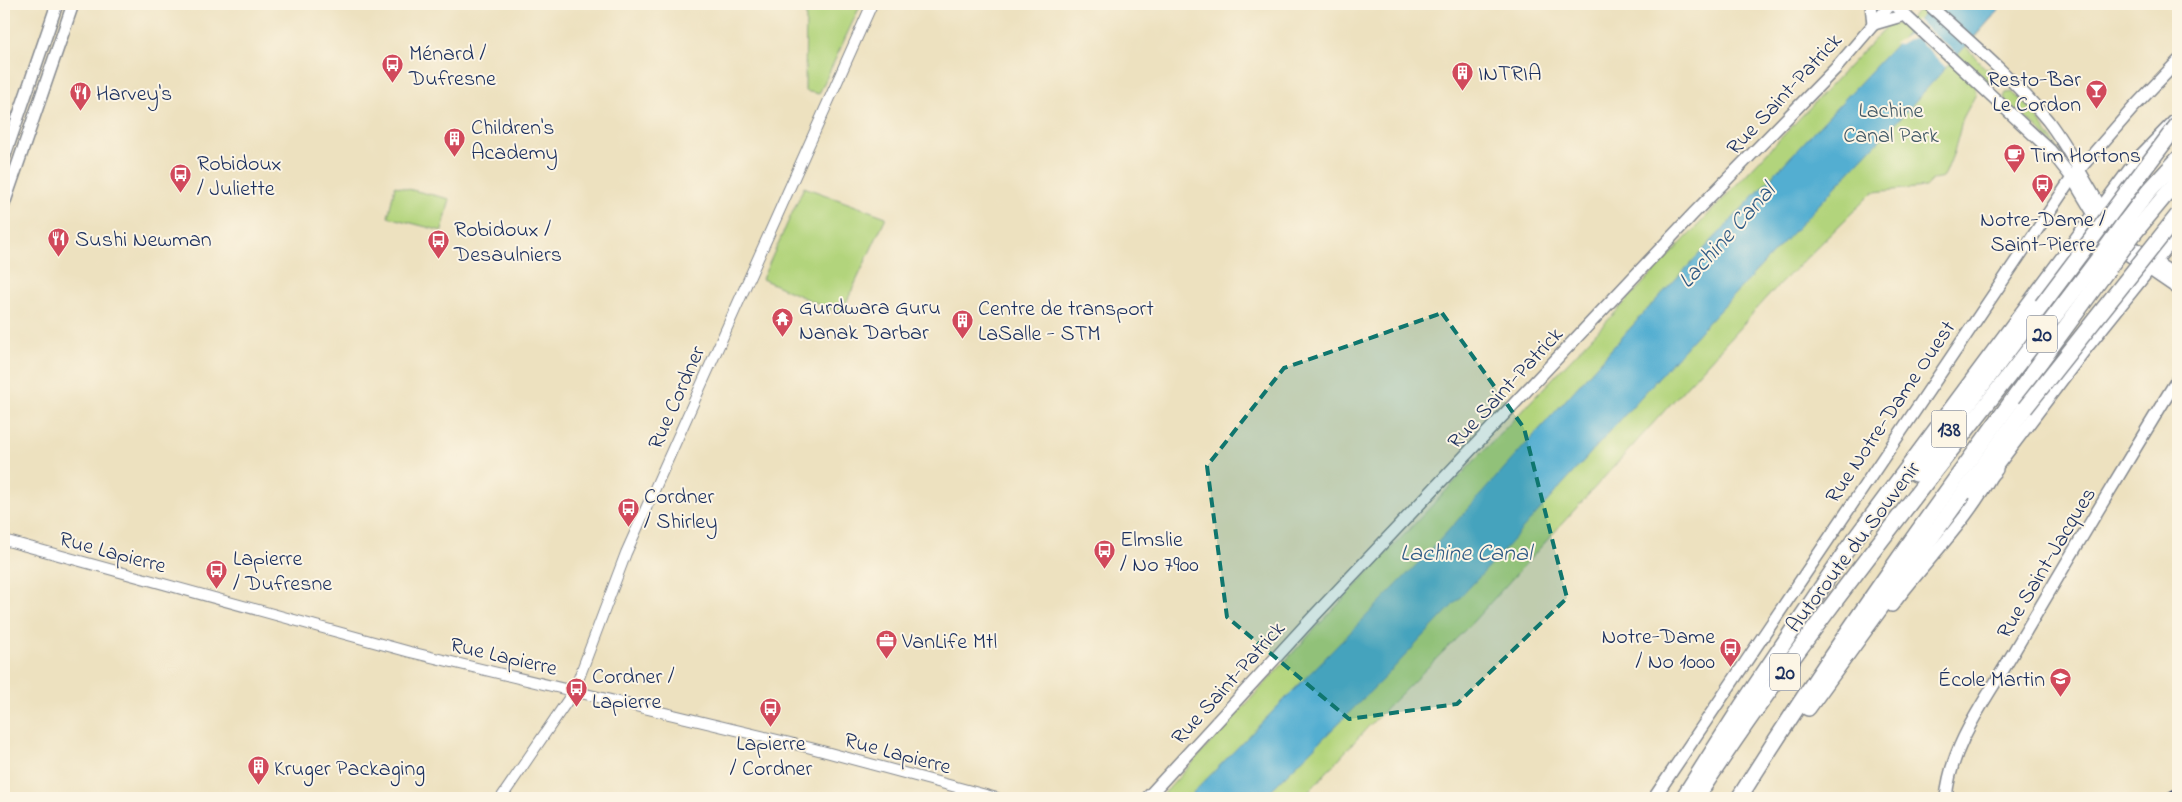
<svg xmlns="http://www.w3.org/2000/svg" width="2182" height="802" viewBox="0 0 2182 802" font-family="'Indie Flower',sans-serif">
<rect width="100%" height="100%" fill="#fcf5e5"/>
<filter id="ink" filterUnits="userSpaceOnUse"><feTurbulence type="fractalNoise" baseFrequency=".02" numOctaves="2"/><feDisplacementMap in="SourceGraphic" scale="10" xChannelSelector="R" yChannelSelector="G"/><feConvolveMatrix kernelMatrix="1 2 1 2 8 2 1 2 1" color-interpolation-filters="sRGB"/></filter>
<filter id="wash" filterUnits="userSpaceOnUse"><feTurbulence type="fractalNoise" baseFrequency=".0096" numOctaves="4" result="noise"/><feDisplacementMap in="SourceGraphic" scale="20" xChannelSelector="R" yChannelSelector="G"/><feGaussianBlur stdDeviation="1.12" result="paint"/><feColorMatrix in="noise" values="0 0 0 0 0 0 0 0 0 0 0 0 0 0 0 0 0 1.4 0 .05"/><feComposite in="paint" operator="in"/></filter>
<g filter="url(#wash)">
<rect width="100%" height="100%" fill="#ede1bf"/>
<g fill="#b2d47c" stroke="#66826d">
<polygon points="806,4 861,4 819,94 805,91"/>
<polygon points="1924,4 2004,4 1966,47 1986,69 1988,67 1994,76 1993,80 1987,82 1972,71 1976,94 1963,118 1954,152 1944,177 1933,179 1925,187 1873,192 1774,290 1471,624 1366,729 1303,798 1160,798 1313,631 1889,24 1897,23 1903,25"/>
<polygon points="2012,92 2031,109 2061,153 2038,128 2011,107 2004,97 2006,93"/>
<polygon points="395,186 450,199 442,231 388,217"/>
<polygon points="804,187 886,217 841,314 762,279"/>
</g>
<polygon fill="#53aed1" stroke="#376e98" points="1934,4 2004,4 1889,130 1700,331 1484,572 1385,677 1263,798 1188,798 1429,552 1643,314"/>
<polygon fill="#ede1bf" points="1916,19 1957,54 1946,68 1917,38 1912,38 1900,45 1893,44 1911,32 1908,28"/>
</g>
<g filter="url(#ink)">
<g fill="none" stroke-linecap="round" stroke-linejoin="round">
<defs>
<g id="tertiary">
<polyline points="4,540 410,652 811,748 997,798"/>
<polyline points="501,798 574,691 626,553 872,4"/>
</g>
<g id="secondary">
<polyline points="1871,4 1873,25"/>
<polyline points="1893,4 2050,150 2072,178 2099,223"/>
<path d="M1928,4C1969,41 2013,78 2048,121C2076,157 2092,202 2123,236C2138,253 2159,264 2178,277"/>
<polyline points="1874,24 1905,15"/>
<polyline points="4,158 57,4"/>
<polyline points="4,204 73,4"/>
<polyline points="2097,213 2137,159 2175,120"/>
<polyline points="2115,246 2178,289"/>
<path d="M1892,606C1926,560 1969,520 1995,469L2084,351L2178,234"/>
<polyline points="1147,798 1314,616 1694,213 1836,68 1891,4"/>
<polyline points="1654,798 2072,178 2133,108 2178,61"/>
<path d="M1946,798C1951,742 1989,696 2016,648C2069,558 2123,468 2178,378"/>
</g>
<g id="motorway">
<polyline points="2125,222 2148,192 2178,159"/>
<polyline points="2135,232 2178,180"/>
<polyline points="1916,474 2042,305"/>
<polyline points="1974,492 1995,469"/>
<polyline points="1808,708 2025,408"/>
<polyline points="1683,798 1741,707 1848,548 2094,217"/>
<path d="M1696,798C1821,606 1970,431 2107,247"/>
<path d="M1739,798C1855,612 1987,436 2116,258"/>
</g>
</defs>
<use href="#tertiary" stroke="#84888e" stroke-width="12"/>
<use href="#secondary" stroke="#84888e" stroke-width="14"/>
<use href="#motorway" stroke="#84888e" stroke-width="18"/>
<use href="#tertiary" stroke="#fff" stroke-width="10"/>
<use href="#secondary" stroke="#fff" stroke-width="11"/>
<use href="#motorway" stroke="#fff" stroke-width="15"/>
<polyline stroke="#1b2f5e" stroke-width="2.5" points="2159,798 2178,788"/>
<defs>
<g id="motorway-bridge">
<polyline points="2107,247 2125,222"/>
<polyline points="2116,258 2135,232"/>
<polyline points="2042,305 2178,124"/>
<polyline points="2025,408 2178,215"/>
</g>
</defs>
<use href="#motorway-bridge" stroke="#84888e" stroke-width="18" stroke-linecap="butt"/>
<use href="#motorway-bridge" stroke="#fff" stroke-width="15"/>
</g>
</g>
<path fill="#0f766e" fill-opacity="0.2" stroke="#0f766e" stroke-width="4" stroke-dasharray="10 6" stroke-linejoin="round" d="M1442,313L1524,428L1567,598L1457,704L1349,719L1227,617L1207,466L1284,368Z"/>
<defs>
<symbol id="bus-pin" viewBox="-11 -11 22 30"><path d="M0 17L-7.5 6A9.5 9.5 0 1 1 7.5 6Z" fill="#d1495b" stroke="#fcf5e5"/><path d="M-5-6H5V4H4V6H2V4H-2V6H-4V4H-5ZM-3.5-4V0h7V-4ZM-3.5 1.2v1.5H-2V1.2ZM2 1.2v1.5H3.5V1.2Z" fill="#fff"/></symbol>
<symbol id="building-pin" viewBox="-11 -11 22 30"><path d="M0 17L-7.5 6A9.5 9.5 0 1 1 7.5 6Z" fill="#d1495b" stroke="#fcf5e5"/><path d="M-4-6H4V6H1V3H-1V6H-4ZM-2.5-4.3h1.7v1.8h-1.7ZM.8-4.3h1.7v1.8H.8ZM-2.5-1h1.7V.8h-1.7ZM.8-1h1.7V.8H.8Z" fill="#fff"/></symbol>
<symbol id="bar-pin" viewBox="-11 -11 22 30"><path d="M0 17L-7.5 6A9.5 9.5 0 1 1 7.5 6Z" fill="#d1495b" stroke="#fcf5e5"/><path d="M-6-5H6L.8 .8V4.5H3.5V6h-7V4.5H-.8V.8Z" fill="#fff"/></symbol>
<symbol id="restaurant-pin" viewBox="-11 -11 22 30"><path d="M0 17L-7.5 6A9.5 9.5 0 1 1 7.5 6Z" fill="#d1495b" stroke="#fcf5e5"/><path d="M-5-6h1v4h1v-4h1v4h1v-4h1v5L-1.5 .5V6h-2V.5L-5-1ZM5-6V6H3V1.5H1.5Q1.5-4 5-6Z" fill="#fff"/></symbol>
<symbol id="cafe-pin" viewBox="-11 -11 22 30"><path d="M0 17L-7.5 6A9.5 9.5 0 1 1 7.5 6Z" fill="#d1495b" stroke="#fcf5e5"/><path d="M-5.5-4.5H6V0H3Q3 3.5 0 3.5H-2.5Q-5.5 3.5-5.5 0ZM3-3.2v2h1.7v-2ZM-6 4.5H4V6H-6Z" fill="#fff"/></symbol>
<symbol id="temple-pin" viewBox="-11 -11 22 30"><path d="M0 17L-7.5 6A9.5 9.5 0 1 1 7.5 6Z" fill="#d1495b" stroke="#fcf5e5"/><path d="M0-6L5-2H3V0L6.5 2.5H4V6H1.5V3h-3V6H-4V2.5H-6.5L-3 0V-2H-5Z" fill="#fff"/></symbol>
<symbol id="office-pin" viewBox="-11 -11 22 30"><path d="M0 17L-7.5 6A9.5 9.5 0 1 1 7.5 6Z" fill="#d1495b" stroke="#fcf5e5"/><path d="M-6-3h4V-5.5h4V-3h4V5H-6ZM-1-4.5V-3h2v-1.5ZM-6 0V1H6V0Z" fill="#fff"/></symbol>
<symbol id="school-pin" viewBox="-11 -11 22 30"><path d="M0 17L-7.5 6A9.5 9.5 0 1 1 7.5 6Z" fill="#d1495b" stroke="#fcf5e5"/><path d="M0-5L7-2L0 1L-7-2ZM-4 1L0 2.5L4 1V4Q0 6-4 4Z" fill="#fff"/></symbol>
</defs>
<g fill-rule="evenodd">
<use href="#bus-pin" x="380" y="52" width="25" height="34"/>
<use href="#building-pin" x="1450" y="60" width="25" height="34"/>
<use href="#bar-pin" x="2084" y="78" width="25" height="34"/>
<use href="#restaurant-pin" x="68" y="80" width="25" height="34"/>
<use href="#building-pin" x="442" y="126" width="25" height="34"/>
<use href="#cafe-pin" x="2002" y="142" width="25" height="34"/>
<use href="#bus-pin" x="168" y="162" width="25" height="34"/>
<use href="#bus-pin" x="2030" y="172" width="25" height="34"/>
<use href="#restaurant-pin" x="46" y="226" width="25" height="34"/>
<use href="#bus-pin" x="426" y="228" width="25" height="34"/>
<use href="#temple-pin" x="770" y="306" width="25" height="34"/>
<use href="#building-pin" x="950" y="308" width="25" height="34"/>
<use href="#bus-pin" x="616" y="496" width="25" height="34"/>
<use href="#bus-pin" x="1092" y="538" width="25" height="34"/>
<use href="#bus-pin" x="204" y="558" width="25" height="34"/>
<use href="#office-pin" x="874" y="628" width="25" height="34"/>
<use href="#bus-pin" x="1718" y="636" width="25" height="34"/>
<use href="#school-pin" x="2048" y="666" width="25" height="34"/>
<use href="#bus-pin" x="564" y="676" width="25" height="34"/>
<use href="#bus-pin" x="758" y="696" width="25" height="34"/>
<use href="#building-pin" x="246" y="754" width="25" height="34"/>
</g>
<g text-anchor="middle" stroke-width="4" stroke-linejoin="round" paint-order="stroke">
<g fill="#fcf5e5" stroke="#5e6a86" stroke-width="1">
<rect x="2027" y="315.5" width="30" height="37" rx="4"/>
<rect x="1931.5" y="410.5" width="35" height="37" rx="4"/>
<rect x="1770" y="653.5" width="30" height="37" rx="4"/>
</g>
<g font-size="21" font-weight="bold" fill="#1b2f5e">
<text x="2042" y="341">20</text>
<text x="1949" y="436">138</text>
<text x="1785" y="679">20</text>
</g>
<g font-size="22" fill="#1b2f5e" stroke="#fcf5e5" text-anchor="start">
<text x="409" y="60">Ménard /<tspan x="409" dy="25">Dufresne</tspan></text>
<text x="1478" y="80">INTRIA</text>
<text x="2081" y="86" text-anchor="end">Resto-Bar<tspan x="2081" dy="25">Le Cordon</tspan></text>
<text x="96" y="100">Harvey's</text>
<text x="471" y="134">Children's<tspan x="471" dy="25">Academy</tspan></text>
<text x="2030" y="162">Tim Hortons</text>
<text x="197" y="170">Robidoux<tspan x="197" dy="25">/ Juliette</tspan></text>
<text x="2043" y="226" text-anchor="middle">Notre-Dame /<tspan x="2043" dy="25">Saint-Pierre</tspan></text>
<text x="454" y="236">Robidoux /<tspan x="454" dy="25">Desaulniers</tspan></text>
<text x="75" y="246">Sushi Newman</text>
<text x="799" y="314">Gurdwara Guru<tspan x="799" dy="25">Nanak Darbar</tspan></text>
<text x="978" y="315">Centre de transport<tspan x="978" dy="25">LaSalle - STM</tspan></text>
<text x="644" y="503">Cordner<tspan x="644" dy="25">/ Shirley</tspan></text>
<text x="1120" y="546">Elmslie<tspan x="1120" dy="25">/ No 7900</tspan></text>
<text x="233" y="565">Lapierre<tspan x="233" dy="25">/ Dufresne</tspan></text>
<text x="1715" y="643" text-anchor="end">Notre-Dame<tspan x="1715" dy="25">/ No 1000</tspan></text>
<text x="902" y="648">VanLife Mtl</text>
<text x="592" y="683">Cordner /<tspan x="592" dy="25">Lapierre</tspan></text>
<text x="2045" y="686" text-anchor="end">École Martin</text>
<text x="771" y="750" text-anchor="middle">Lapierre<tspan x="771" dy="25">/ Cordner</tspan></text>
<text x="274" y="775">Kruger Packaging</text>
</g>
<g font-size="22" fill="#1b2f5e" stroke="#fcf5e5">
<text transform="translate(1783 93) rotate(-47)" y="8">Rue Saint-Patrick</text>
<text transform="translate(1504 387) rotate(-47)" y="8">Rue Saint-Patrick</text>
<text transform="translate(675 397) rotate(-66)" y="8">Rue Cordner</text>
<text transform="translate(1889 411) rotate(-56)" y="8">Rue Notre-Dame Ouest</text>
<text transform="translate(1852 546) rotate(-53)" y="8">Autoroute du Souvenir</text>
<text transform="translate(113 551) rotate(15)" y="8">Rue Lapierre</text>
<text transform="translate(2045 562) rotate(-59)" y="8">Rue Saint-Jacques</text>
<text transform="translate(504 655) rotate(13)" y="8">Rue Lapierre</text>
<text transform="translate(1227 682) rotate(-48)" y="8">Rue Saint-Patrick</text>
<text transform="translate(898 752) rotate(15)" y="8">Rue Lapierre</text>
</g>
<g font-size="22" fill="#415866" stroke="#fcf5e5">
<text x="1891" y="117">Lachine<tspan x="1891" dy="25">Canal Park</tspan></text>
</g>
<g font-size="24" font-style="italic" fill="#2f5b86" stroke="#fcf5e5">
<text transform="translate(1726 235) rotate(-48)" y="8">Lachine Canal</text>
<text x="1466" y="560">Lachine Canal</text>
</g>
</g>
<rect width="2182" height="802" fill="none" stroke="#fcf5e5" stroke-width="20"/>
</svg>
